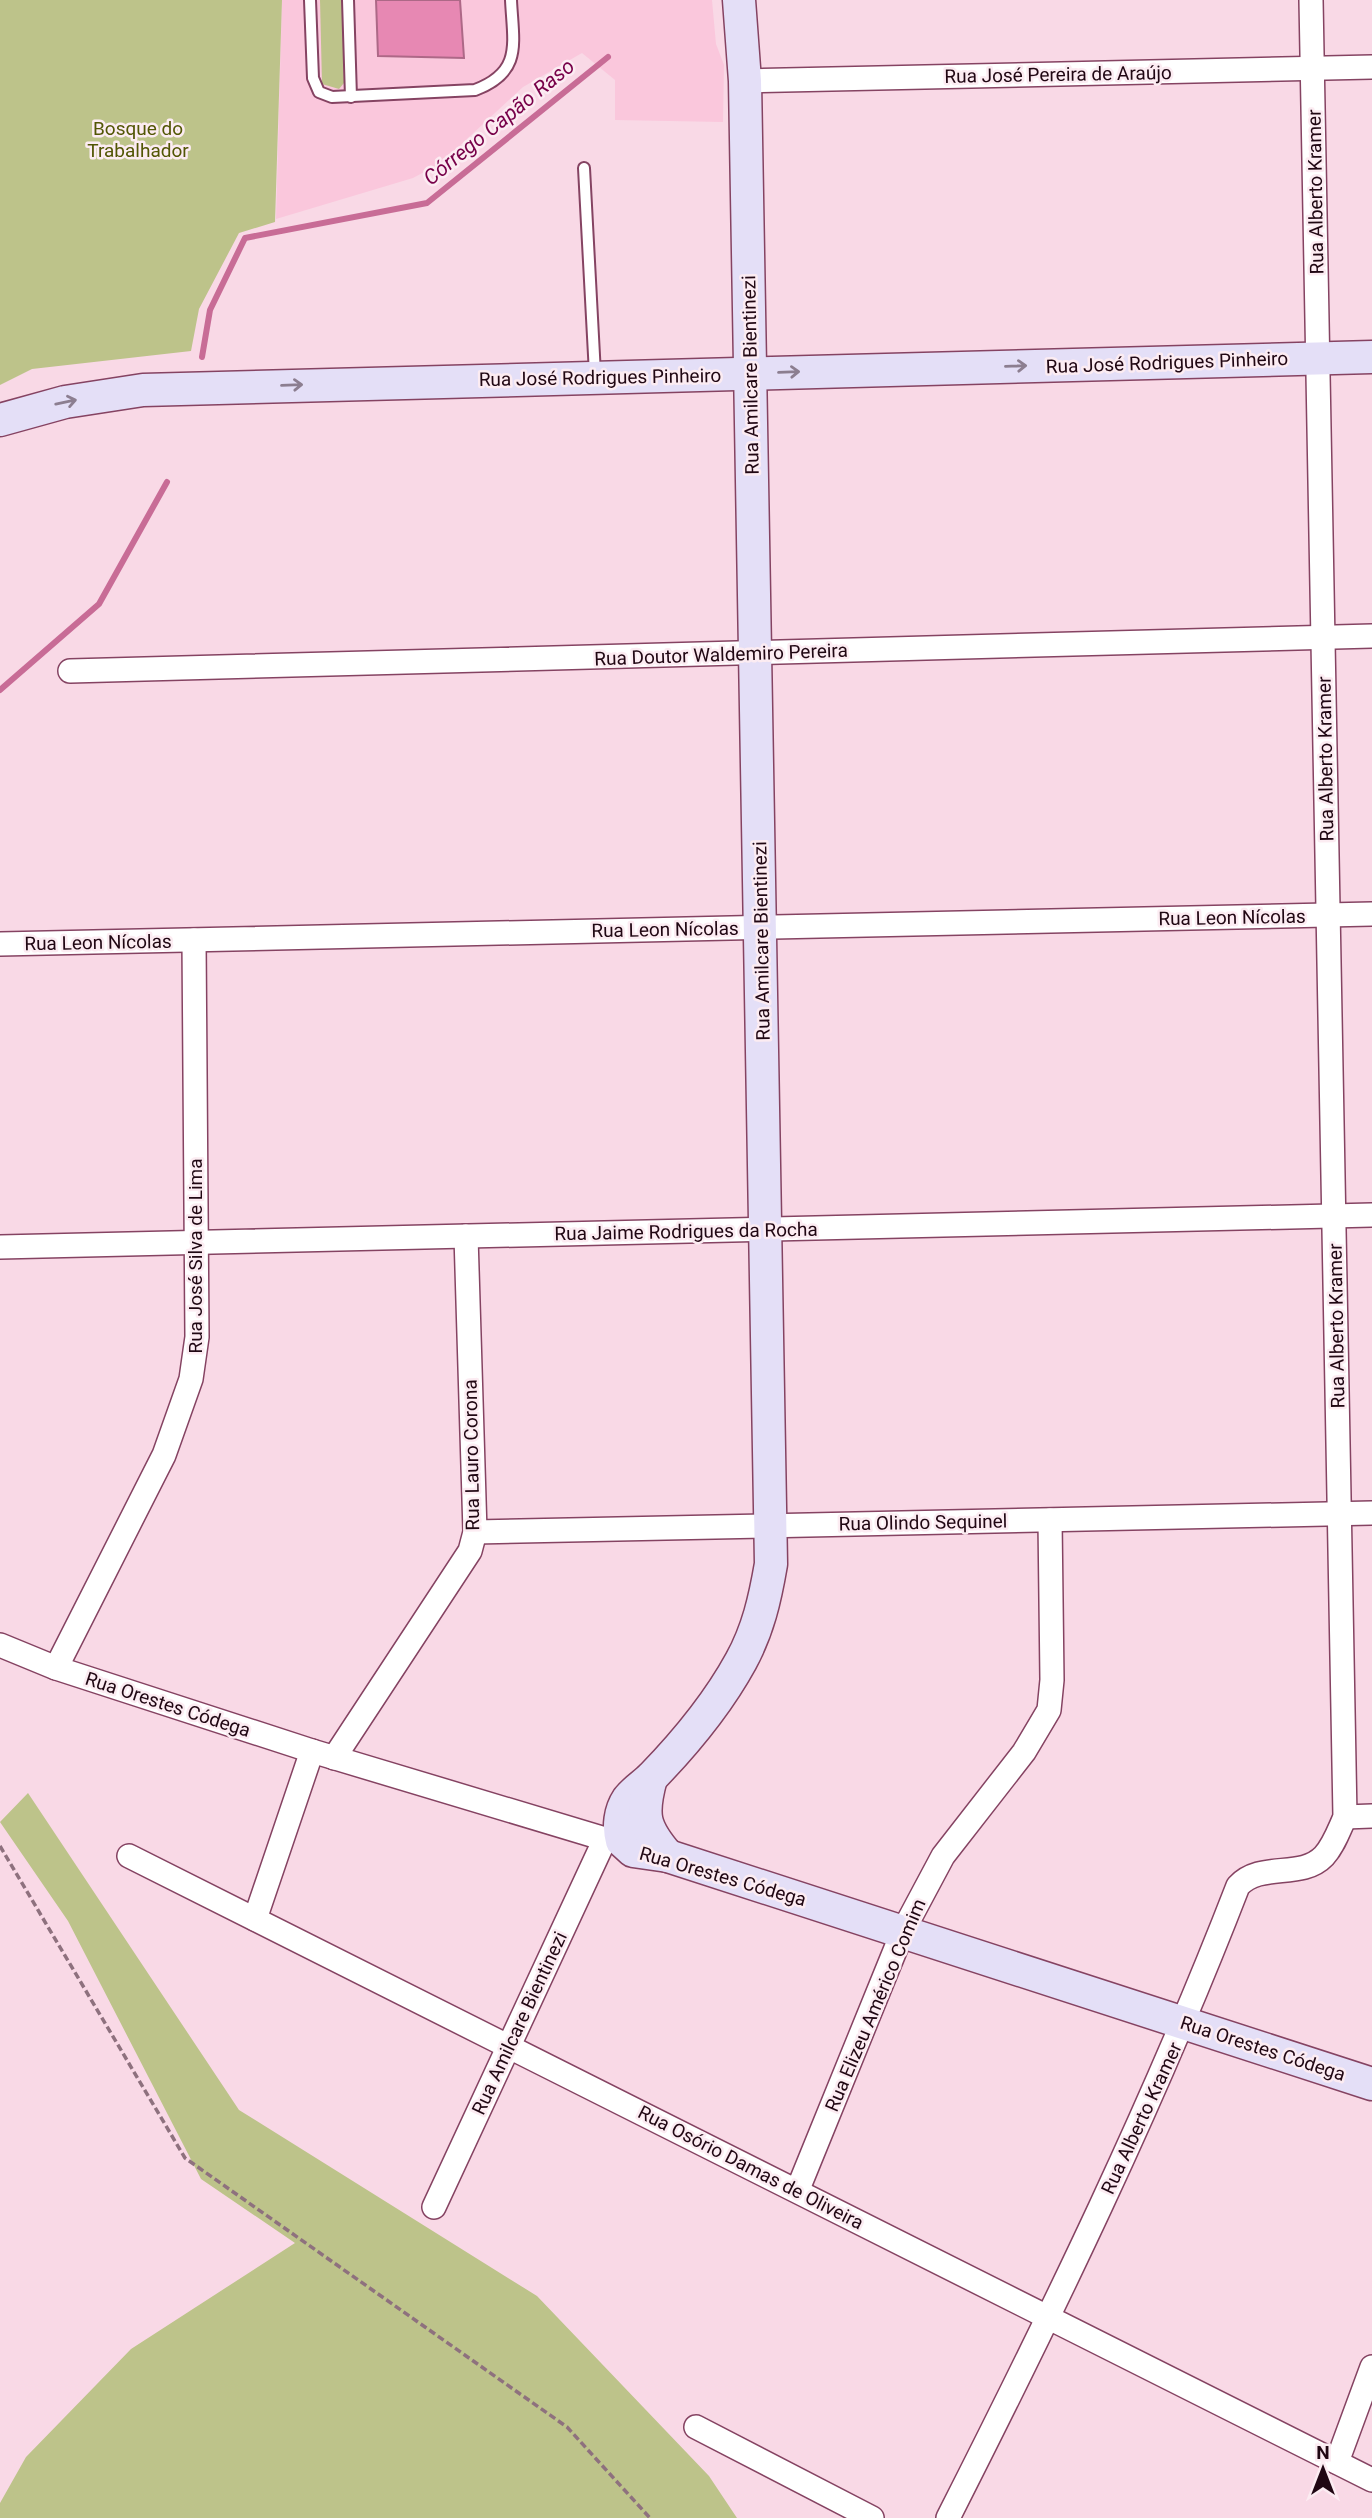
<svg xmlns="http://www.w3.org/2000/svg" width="1372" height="2518" viewBox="0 0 1372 2518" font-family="Roboto,sans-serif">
<rect width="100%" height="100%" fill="#f9d9e6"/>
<polygon fill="#fac7dc" points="282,0 712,0 716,44 724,65 723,122 615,120 615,80 582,53 523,87 441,163 413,178 276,219"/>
<g fill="#bdc38a">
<polygon points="0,0 282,0 275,222 239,233 199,309 191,351 32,369 0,385"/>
<polygon points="320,0 342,0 344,83 339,89 322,84"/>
<polygon points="28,1793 239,2110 537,2296 709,2476 737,2518 0,2518 0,2503 26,2457 131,2349 295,2243 201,2179 68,1921 0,1822"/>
</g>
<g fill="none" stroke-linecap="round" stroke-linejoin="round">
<g stroke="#c86c96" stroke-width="6">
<polyline points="202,357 210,310 245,238 427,203 608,57"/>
<polyline points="0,690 99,604 167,482"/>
</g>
</g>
<polygon fill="#e788b3" stroke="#ad6887" stroke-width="2" points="376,0 460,0 464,58 378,56"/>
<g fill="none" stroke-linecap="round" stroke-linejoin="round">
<defs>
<g id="lane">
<path d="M310,0L313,78L319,92L332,97L475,90C523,72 513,43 511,0"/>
<polyline points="348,0 351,97"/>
<polyline points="584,168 595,374"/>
</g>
<g id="street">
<polyline points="745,81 1372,67"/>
<polyline points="70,671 1372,636"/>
<polyline points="0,944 1372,914"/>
<polyline points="0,1247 1372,1215"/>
<polyline points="475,1532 1372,1513"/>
<polyline points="0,1645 56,1668 312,1751 605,1839 621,1835"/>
<polyline points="56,1668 164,1455 191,1379 197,1337 194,940"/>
<polyline points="334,1758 470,1551 475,1532 466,1236"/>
<polyline points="1345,1817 1372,1816"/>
<polyline points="129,1856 1372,2480"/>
<polyline points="255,1919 312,1751"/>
<polyline points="798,2189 903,1931 943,1856 1024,1752 1049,1710 1052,1680 1050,1520"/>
<polyline points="434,2207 605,1839"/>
<polyline points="696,2427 872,2518"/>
<polyline points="1337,2462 1372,2367"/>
<path d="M948,2518C1053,2311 1154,2103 1238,1886C1261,1861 1301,1880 1324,1856C1334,1845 1339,1830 1345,1817L1311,0"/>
</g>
<g id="secondary">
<path d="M739,0L745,81L771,1564C765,1599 758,1630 741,1661C718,1703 685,1743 652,1777C644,1785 635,1790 628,1799C620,1811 618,1827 622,1841L633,1851L668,1856L1372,2084"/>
<polyline points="0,420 65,402 143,390 1372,357"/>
<path d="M651,1778C641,1815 643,1827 668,1856"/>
</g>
</defs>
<use href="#lane" stroke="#854362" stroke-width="14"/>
<use href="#street" stroke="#854362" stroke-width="26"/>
<use href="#secondary" stroke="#854362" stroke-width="35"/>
<polyline stroke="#8e717e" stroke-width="3.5" stroke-dasharray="7 3.5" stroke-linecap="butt" points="0,1846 185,2158 567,2427 650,2518"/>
<use href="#lane" stroke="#fff" stroke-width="10"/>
<use href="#street" stroke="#fff" stroke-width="23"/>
<use href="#secondary" stroke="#e4dff7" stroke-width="32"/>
</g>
<defs><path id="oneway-shaft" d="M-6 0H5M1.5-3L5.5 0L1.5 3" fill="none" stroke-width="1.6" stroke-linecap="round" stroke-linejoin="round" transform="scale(1.75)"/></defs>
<g stroke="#8c7e90">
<use href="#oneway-shaft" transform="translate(1016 366) rotate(-2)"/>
<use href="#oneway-shaft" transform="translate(789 372) rotate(-2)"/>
<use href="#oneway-shaft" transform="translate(292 385) rotate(-2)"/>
<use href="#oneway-shaft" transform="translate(66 402) rotate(-12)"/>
</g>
<g text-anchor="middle" stroke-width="5" stroke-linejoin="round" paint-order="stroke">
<g font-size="19" fill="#200713" stroke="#fcecf2">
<text transform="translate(1058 74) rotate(-1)" y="7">Rua José Pereira de Araújo</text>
<text transform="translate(1315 192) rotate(-91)" y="7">Rua Alberto Kramer</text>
<text transform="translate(1167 362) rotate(-2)" y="7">Rua José Rodrigues Pinheiro</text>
<text transform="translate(750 375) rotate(-91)" y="7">Rua Amilcare Bientinezi</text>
<text transform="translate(600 377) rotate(-1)" y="7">Rua José Rodrigues Pinheiro</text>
<text transform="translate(721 654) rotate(-2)" y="7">Rua Doutor Waldemiro Pereira</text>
<text transform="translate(1325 759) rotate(-91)" y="7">Rua Alberto Kramer</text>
<text transform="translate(1232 917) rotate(-1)" y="7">Rua Leon Nícolas</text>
<text transform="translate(665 929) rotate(-1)" y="7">Rua Leon Nícolas</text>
<text transform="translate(761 941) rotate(-91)" y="7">Rua Amilcare Bientinezi</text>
<text transform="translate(98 942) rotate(-1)" y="7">Rua Leon Nícolas</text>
<text transform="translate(686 1231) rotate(-1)" y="7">Rua Jaime Rodrigues da Rocha</text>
<text transform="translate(195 1256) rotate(-90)" y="7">Rua José Silva de Lima</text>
<text transform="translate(1336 1326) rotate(-91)" y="7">Rua Alberto Kramer</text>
<text transform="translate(471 1455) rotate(-91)" y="7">Rua Lauro Corona</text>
<text transform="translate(923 1522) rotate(-1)" y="7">Rua Olindo Sequinel</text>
<text transform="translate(168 1704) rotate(18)" y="7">Rua Orestes Códega</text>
<text transform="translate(723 1876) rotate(16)" y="7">Rua Orestes Códega</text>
<text transform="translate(875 2005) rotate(-67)" y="7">Rua Elizeu Américo Comim</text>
<text transform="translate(519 2023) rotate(-65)" y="7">Rua Amilcare Bientinezi</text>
<text transform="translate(1263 2048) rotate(18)" y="7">Rua Orestes Códega</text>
<text transform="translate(1141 2118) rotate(-65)" y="7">Rua Alberto Kramer</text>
<text transform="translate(751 2167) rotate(27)" y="7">Rua Osório Damas de Oliveira</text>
</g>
<g font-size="19" fill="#525605" stroke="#fcecf2">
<text x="138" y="135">Bosque do<tspan x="138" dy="22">Trabalhador</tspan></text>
</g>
<g font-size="21" font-style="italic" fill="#770049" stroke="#fcecf2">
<text transform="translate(499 122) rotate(-39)" y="7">Córrego Capão Raso</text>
</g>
</g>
<g transform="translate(1323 2469)" stroke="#fcecf2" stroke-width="5" paint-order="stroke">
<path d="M0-5L12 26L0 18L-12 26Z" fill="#200713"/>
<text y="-10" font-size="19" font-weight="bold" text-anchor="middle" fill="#200713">N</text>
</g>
</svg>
